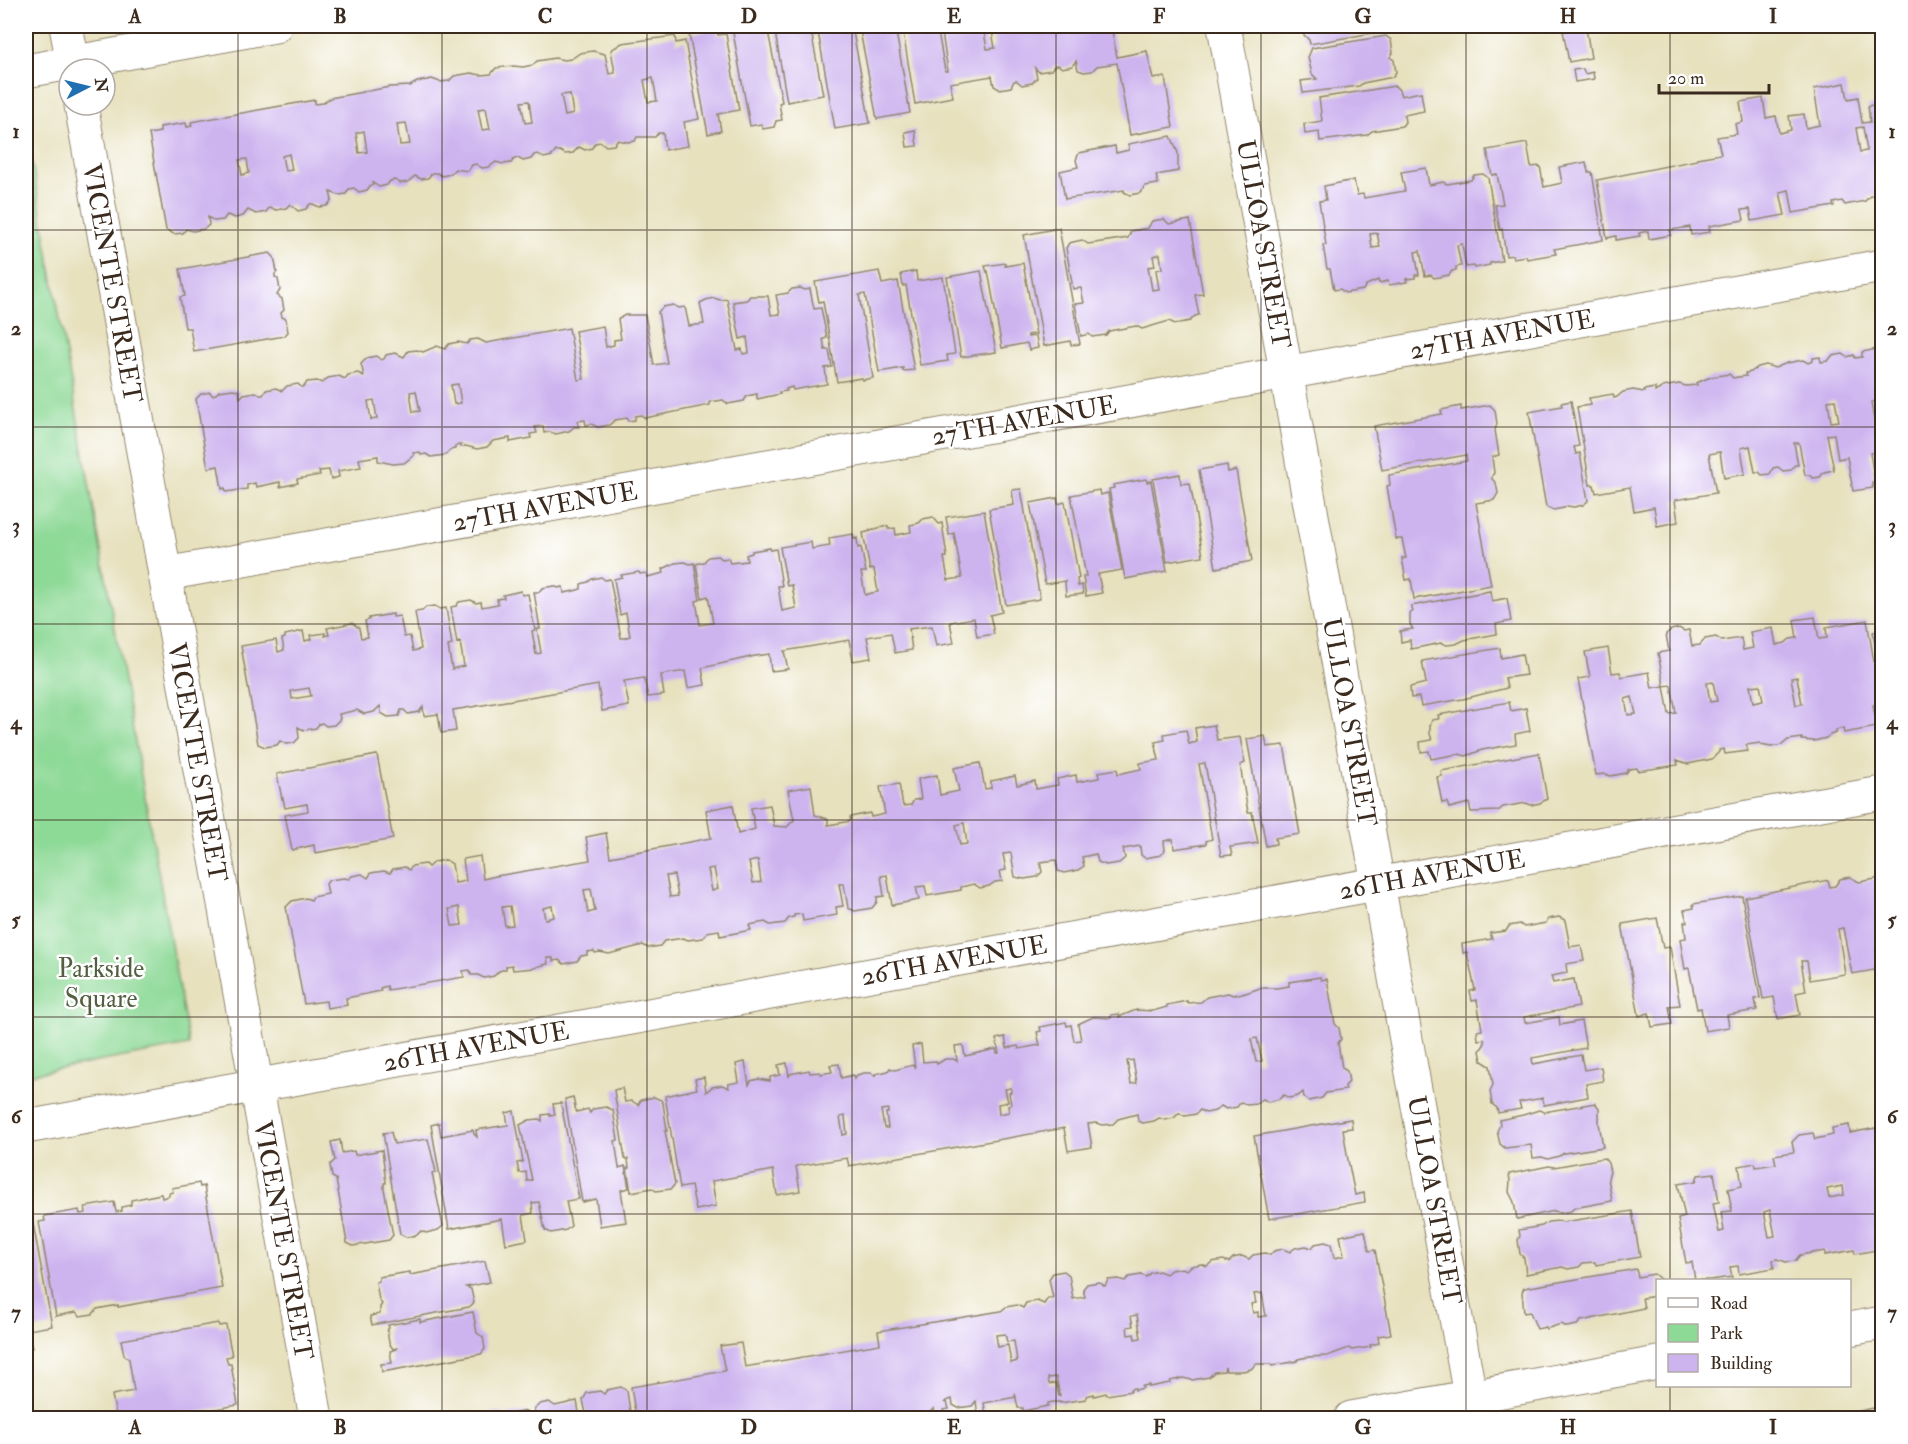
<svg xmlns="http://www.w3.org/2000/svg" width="1908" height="1444" viewBox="0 0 1908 1444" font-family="'IM FELL Double Pica',serif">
<rect width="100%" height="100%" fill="#fff"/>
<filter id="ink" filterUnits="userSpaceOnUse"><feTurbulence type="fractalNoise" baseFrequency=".0167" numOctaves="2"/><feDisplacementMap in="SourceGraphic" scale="12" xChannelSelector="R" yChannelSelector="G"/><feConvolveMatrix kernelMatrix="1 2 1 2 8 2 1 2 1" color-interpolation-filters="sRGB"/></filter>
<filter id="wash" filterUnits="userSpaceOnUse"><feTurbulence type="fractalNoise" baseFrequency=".008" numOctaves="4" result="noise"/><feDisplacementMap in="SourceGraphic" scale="24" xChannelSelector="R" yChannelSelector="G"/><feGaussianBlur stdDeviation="1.35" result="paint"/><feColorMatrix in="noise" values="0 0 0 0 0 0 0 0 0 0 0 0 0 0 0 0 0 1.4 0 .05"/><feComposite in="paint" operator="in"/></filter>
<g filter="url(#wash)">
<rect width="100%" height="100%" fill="#e7e1be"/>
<polygon fill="#8dd996" stroke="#64825a" stroke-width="1.5" points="26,129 189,1045 26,1075"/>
<g id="blocks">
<g fill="#cdb4ef" fill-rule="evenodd">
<polygon points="742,26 767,26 782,102 779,103 782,120 776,121 774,127 763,129 761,124 750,126 732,27"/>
<polygon points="774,26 814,26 816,35 812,36 823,95 787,102"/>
<polygon points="817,26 852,26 870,123 835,129"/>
<polygon points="859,26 895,26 910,113 877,119"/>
<polygon points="902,26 937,26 945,71 948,71 941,26 983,26 987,49 995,48 991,26 1027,26 1029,32 1033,31 1033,26 1111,26 1117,57 1147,51 1153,79 1165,77 1173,127 1130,135 1117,63 1097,66 1092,71 1084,72 1078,70 1076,61 1072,66 1062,68 1058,65 1055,65 1051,70 1039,72 1035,68 1037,78 1032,83 1022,85 1017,81 1014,81 1011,87 999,89 994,86 992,76 950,83 953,97 915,104"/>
<polygon points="1302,26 1395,26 1395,29 1310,44 1309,40 1304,35"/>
<polygon points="1586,28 1591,58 1569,62 1563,31"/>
<polygon points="717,29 718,35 726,34 739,110 718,114 721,131 708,134 689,34"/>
<path d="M675,36L676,43L685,41L699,119L684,122L688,146L665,150L663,133H658L655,137H637L635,141L627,142L617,140L614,145L606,146L601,142L595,143L592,148L585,150L579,147L573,153L565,154L560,151H556L552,156L544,158L538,154L534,155L531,159L523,161L518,158L514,159L511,163L503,164L496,162L489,167L482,168L476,164L472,165L468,171L455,169L450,174L442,176L437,173H432L428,178L421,179L415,176L408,182L400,183L395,180L390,181L387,185L379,187L373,183V185L370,186L367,190L359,192L354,188L349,189L346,194L339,195L330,192L332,200L327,206L319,207L313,204H310L306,209L298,211L290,204L286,208L277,210L269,208L266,212L256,214L248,210L243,216L235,218L227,215L223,220L214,221L208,217L209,225L204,229L193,231L186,229L183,233L174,234L166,230L149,134L160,132V127L186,123L187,127L192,126L191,122L315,100V104L323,103L330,98L390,87L410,86L417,82L432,79L440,82L449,81L454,76L471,73L481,75L491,74L496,68L513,66L523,67L533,65L537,61L555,58L564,60L571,59L580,53L593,51L605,54L609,74L615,73L611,50L622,43ZM653,78L657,101L648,102L644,80ZM570,94L573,114L565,116L561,95ZM529,101L532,122L525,123L521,102ZM486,108L490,129L482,130L478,109ZM406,123L410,144L400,145L397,124ZM364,131L367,152L359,153L356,133ZM289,154L292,170L285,171L282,156ZM247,159L249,173L242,175L239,160Z"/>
<polygon points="1386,36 1391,40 1393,53 1390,57 1394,60 1396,72 1393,77 1363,83 1359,86 1303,93 1301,81 1317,79 1312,74 1308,57 1312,48"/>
<polygon points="1583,69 1585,74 1593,72 1594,79 1575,82 1573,70"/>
<path d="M1845,83L1848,99L1858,97L1862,123L1870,122L1868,106L1882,103V194L1870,196L1865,201L1845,205L1842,201L1833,203L1834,206L1793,213L1789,190L1780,192L1785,215L1752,221L1750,209L1742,210L1744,220L1709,226L1710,232L1691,235L1690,227L1670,230L1671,235L1649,239L1648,231L1639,233L1640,236L1616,240V236L1607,238L1597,180L1697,160V158L1721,154L1717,137L1737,134L1735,124L1743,122L1740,102L1763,98L1766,118L1776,116L1779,133L1791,130L1789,116L1804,114L1806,128L1820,125L1814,89ZM1863,127L1867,151L1860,152L1856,128Z"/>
<polygon points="1395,86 1399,90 1401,96 1421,92 1424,111 1404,115 1405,122 1402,126 1372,131 1367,135 1320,141 1319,132 1305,134 1304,124 1322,121 1319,98"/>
<polygon points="915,130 917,146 907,147 905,132"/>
<polygon points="1171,136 1178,153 1178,171 1156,175 1158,184 1145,186 1140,193 1130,195 1124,192 1124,190 1065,199 1060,171 1078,167 1076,160 1079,153 1115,146 1116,153 1129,150 1128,144"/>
<polygon points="1527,143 1531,167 1540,166 1544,187 1562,183 1559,167 1586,162 1588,172 1592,172 1603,240 1554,249 1556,254 1527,259 1526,256 1513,258 1513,255 1506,256 1502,229 1500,230 1495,205 1503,204 1497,174 1492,175 1487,150"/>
<path d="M1426,168L1429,185L1443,182L1447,184L1471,180L1474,175L1483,174L1488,178L1502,261L1490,263V265L1475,268L1474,266L1466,267L1462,244L1457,245L1461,266L1456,267V270L1452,271L1449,275L1434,278L1431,275L1425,276L1420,251L1415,252L1419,275H1415V278L1406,279L1407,282L1389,285L1388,281L1379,283L1378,280L1366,285L1363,290L1345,293L1340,289L1334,290L1330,269H1327L1323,245H1326L1319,201L1326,200L1324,186L1354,180L1357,195L1363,194L1364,198L1405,191L1401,172ZM1377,233L1380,247L1372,248L1370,234Z"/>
<path d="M1164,219L1169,224L1190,220L1203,294L1195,295L1199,315L1195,316L1190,321L1175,324L1169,321L1142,329L1136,326L1109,331L1106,335L1092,337L1089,334L1081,336L1075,304L1084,303L1081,288L1073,289L1066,248L1069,243L1082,240L1088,244L1128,238L1131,231L1148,228L1152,221ZM1160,254L1162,269L1156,270L1159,289L1152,290L1148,267L1155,266L1153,256Z"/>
<polygon points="1059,228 1080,344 1071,345 1070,341 1044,346 1024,235"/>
<polygon points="270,253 274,257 277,272 275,274 275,277 278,279 280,290 277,295 282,299 284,310 281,313 282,317 286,319 288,332 284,336 194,352 190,328 185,328 180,297 185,296 180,269"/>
<polygon points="1005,263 1005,266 1023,263 1036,334 1028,335 1028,337 1036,336 1038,348 1029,350 1027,343 1002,348 988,271 987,272 985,266"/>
<polygon points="879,271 882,284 898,281 914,370 903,371 903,368 879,372 865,294 859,295 873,378 862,380 862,378 837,382 823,301 819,302 815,282"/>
<polygon points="916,271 917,281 943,277 955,354 947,355 948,361 920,365 906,285 903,286 901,274"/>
<polygon points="981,271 996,352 961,357 947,277"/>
<path d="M800,288L805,290L810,289L814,309L821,308L827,338L823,339L825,350H829L832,367L825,368L827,384L793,390L792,387L786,389L787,391L779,392L780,394L757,399V394L747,396L744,401L728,404L723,400L710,402V405L645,418L641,415L635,416V420L628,421L627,418L615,420L609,425L598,427L591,424L586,425L585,420L577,421L579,427H574L569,431L556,434L550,432L544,433L543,426L535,427L537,433L530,434L531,438L510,442V438L493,441L487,447L477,449L466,446L461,447V445L455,446V449L450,450L445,455L431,457L426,454L421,455L420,452L413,453L414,455L404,463L393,464L378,461V456L359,459L361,467L338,471L339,477L331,479L329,470L319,471L320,475L297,479L298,483L280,487V482L256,487L255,483L247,485V489L226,492L225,488L222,489L218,466L208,468L196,399L201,394L210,392L212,395L216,394L219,391L233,389L239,391L240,398L244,394L256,392L260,395H263L266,390L276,388L282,391L287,386L298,384L301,387H304L307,382L317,381L322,383L328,378L339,376L345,379L348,375L358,373L364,376L361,364L367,358L376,356L381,360L384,359L386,355L395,353L404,357L408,351L417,350L423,352L437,346L445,349L449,344L458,342L467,344L470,340L478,339L486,343L569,328L578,380L584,379L575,331L603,326L606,347L614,345V340L621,339L618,319L625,315H645L654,365L667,363L658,312L663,307L673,305L679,308L685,307L689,326L704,324L700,303L706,300L714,298L720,300L727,299L737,350L742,349L743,354L749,353L747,337L740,339L733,302L747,300L750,296H768L771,315L780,314L776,295L788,293L792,289ZM458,384L461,403L454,404L451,385ZM416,391L420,411L413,412L410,392ZM374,400L377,419L371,420L368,401Z"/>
<path d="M1882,348V447L1879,448V451L1870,453L1875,483H1872L1873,488L1853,491L1847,457L1838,459L1834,434L1827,435L1834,470L1824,472L1820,477L1813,478L1809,475H1805L1799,443H1794L1798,465H1795L1791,470L1783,471L1778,467L1773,468L1770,474L1762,475L1759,472H1755L1750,446L1741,448L1745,474L1724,478L1720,452L1709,454L1716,493L1675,500L1678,522L1657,526L1654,507L1634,511L1630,487L1596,493L1594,485H1590L1577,407L1591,405L1589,398L1613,394L1614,398L1617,397L1623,392L1633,390L1644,392V390L1655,388V392L1663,387L1679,384L1686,386L1697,385L1696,383L1711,377L1729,374L1733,378L1738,377L1746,376L1745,373L1751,372L1758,367L1766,365L1775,368L1787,363L1803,360L1808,363L1813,361V358L1820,357L1821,362L1828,361L1832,356L1843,354L1847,357L1854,355L1855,358L1862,357V352ZM1835,400L1839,421L1831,422L1828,401ZM1877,401L1881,420L1874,421L1871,402Z"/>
<polygon points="1571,401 1579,446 1574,447 1576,454 1580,453 1588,501 1583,505 1574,507 1567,506 1564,508 1553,510 1546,507 1529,412 1562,406 1561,403"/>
<polygon points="1490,405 1495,410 1497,424 1495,430 1499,455 1492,457 1494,473 1492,476 1492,479 1496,483 1498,493 1494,500 1476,503 1491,585 1414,599 1411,579 1406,580 1402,558 1406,558 1402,539 1396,539 1387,486 1390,485 1389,475 1467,461 1466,455 1382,470 1374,426 1442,414 1441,410 1461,406 1461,410"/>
<polygon points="1227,465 1228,472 1236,470 1252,561 1216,568 1199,470"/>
<polygon points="1180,474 1181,484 1190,483 1203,556 1167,562 1153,479"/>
<polygon points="1146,479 1147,482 1151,481 1167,571 1125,579 1109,489 1114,488 1113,485"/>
<polygon points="1021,489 1040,599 1006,605 989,509 1014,505 1012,490"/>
<polygon points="1099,490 1100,495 1108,493 1122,570 1098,574 1102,593 1086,596 1083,577 1086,576 1071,495"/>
<polygon points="1057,498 1058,504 1065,502 1079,578 1077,579 1078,586 1082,585 1083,594 1066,596 1065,581 1045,584 1030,503"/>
<path d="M984,511L1002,612L990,615L994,634L977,637L974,618L950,622L954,643L936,646L932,626L909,629L912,650L895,653L891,633L867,637L871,658L853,661L849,640L784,651L788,669L771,671L769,654L755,656L702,668L705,685L688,688L685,671L661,675L664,695L648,697L644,678L624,681L629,706L602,711L598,685L466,708L453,710L456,731L441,733L438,714L424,716L423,707L419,712L408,714L404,710H401L399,716L388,717L381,713L380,706L374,712L364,714L357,710L339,714L340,719L334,725L326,726L322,723L319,724L316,728L303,730L298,727L299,738L294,743L286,744L280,741L277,745L265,747L258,744L241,646L276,640L278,652L284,650L282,639L285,638V635L303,631L305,641L312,639L311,635L325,633V636L329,635L327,628L352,623L359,628L361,638L368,637L365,621L369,620V618L393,614V617L400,616L404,637L410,636L413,651L421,649L415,612L422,611L426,607L435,606L440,609L446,608L452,645L448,646L452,669L464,666L460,642L457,643L451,607L456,606L459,602L471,600L476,603L481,602L482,607L498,604L497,599L504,598L503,595L521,591L522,595L528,594L535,630L532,631L536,654L541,653L537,629H540L534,592H539L542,588L554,586L558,588L563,587L564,593L574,591L581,589V584L588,582L592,579L601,577L605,580L610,579L621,638H624L630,636L626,613L620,615L614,579L622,577L621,575L639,572L640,574L646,573L647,577L664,573L663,569L675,563L685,562L690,564L694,563L700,600L696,601L700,625L713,623L708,596L702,598L696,564L704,562L708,557L718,556L722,559L728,558L730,563L747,561L746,555L752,553V551L770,548V550L776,549L782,586H778L782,611L796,608L792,585L787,586L780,547L811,542L812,549L830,546L829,538L853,534L854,539L857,538L858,548L861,547L866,572H861L865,595L872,593L878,592L874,569L870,570L863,533L871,531L870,530L888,526V529L895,528L896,535L911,532L910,525L919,523L923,519L933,517L939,524L942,523L947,557H944L948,580L962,578L954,533L949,535L946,517ZM309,688L311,696L292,699L291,691Z"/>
<polygon points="1490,591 1492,601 1507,598 1511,621 1496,624 1497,634 1464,640 1456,644 1447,645 1441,643 1411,649 1410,640 1401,642 1400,631 1413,629 1410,624 1410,614 1413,611 1411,606"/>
<path d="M1815,617L1819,639L1827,638L1826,627L1867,620L1874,662H1878L1873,632L1882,630V703L1873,705L1877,727L1844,733L1843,728L1836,730V733L1830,735L1826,738L1814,741L1802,740V738L1788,740L1782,745L1771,747L1761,745L1760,743L1746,745L1748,751L1725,754L1724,749L1719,750V752L1712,759L1688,764L1677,760L1678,765L1638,771L1637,768L1629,769L1626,773L1611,776L1604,774L1596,775L1578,679L1590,677L1585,652L1608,648L1612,673L1620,672L1621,677L1649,672L1652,688L1664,686L1669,714L1676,713L1671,685L1664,686L1658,653L1669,651L1666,634L1671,630L1679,628L1684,631L1689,630L1692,646L1700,645L1705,639L1716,637L1722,641L1741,638L1743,650L1753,648L1750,632L1773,628L1776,645L1785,643L1790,639L1797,638L1794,620ZM1797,677L1802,704L1796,705L1791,678ZM1713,682L1717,701L1710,702L1707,683ZM1760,685L1763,701L1753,703L1750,686ZM1632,697L1636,714L1628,715L1625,699Z"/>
<polygon points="1500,648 1501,658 1522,654 1526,675 1505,678 1507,688 1463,699 1421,706 1419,697 1411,698 1410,687 1426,683 1422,661"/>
<polygon points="1509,702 1511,711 1526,708 1530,731 1515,734 1516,744 1482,750 1466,756 1459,754 1431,759 1429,751 1421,752 1420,742 1432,740 1430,734 1430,726 1432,720 1439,719 1438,715"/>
<path d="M1214,725L1217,740L1240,737L1245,763L1240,765L1248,812H1252L1258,843L1230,847L1232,855L1221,856L1205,763L1199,764L1212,839L1206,841V844L1174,849L1173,839L1164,841L1165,850L1161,855L1145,858L1141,855L1140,846L1123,849L1125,858L1119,863L1106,865L1098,862L1096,854L1082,857L1084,866L1078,870L1064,873L1058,871L1056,860L1040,862L1042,872L1037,877L1024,879L1015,877L1011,853L1003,854L1006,870L1000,871L1002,881L995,882L989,886L980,888L974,884L961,887V890L927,896L925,886L916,887L919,900L892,905L887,875L881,876L884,896L877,897V902L872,908L855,911L848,908L844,884H839L843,906L836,907L837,915L803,921L802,914L794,915V917L789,918L785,923L770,925L765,922L749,925L751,930L720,936L719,930L707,932L703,938L688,940L683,938L664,941L660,946L648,948L643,945L609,954L600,952L595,953L594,951L587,952V955L581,956L577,961L564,964L559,960L553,961V958H547L548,964L539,966L535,968L513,970L512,965L506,966V969L499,971L494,976L484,978L478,975H471L470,970L463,971L464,977L388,990L387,986L380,988L381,991L346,998L347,1005L327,1008L326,1001L304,1004L286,907L292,901L306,898L311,900L313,897L328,894L326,884L329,880L344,878L349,879L352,876L362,874L368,878L371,873L384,871L390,873L393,869L405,867L409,870L412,866L425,864L428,867L434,862L446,860L452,864L455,883L466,881L463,859L480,856L483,879L496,876L590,860L586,837L606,833L610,857L711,838L706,810L733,805L738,834L755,829L751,808L770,805L774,826L787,827L794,820L788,790L811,786L815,815L828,819V825L851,821L850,817L870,813L871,817L885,814L880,787L899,784L903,806L911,805L914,800L921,799L918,779L937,775L940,795L959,791L954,768L980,763L985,789L991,788V781L1015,776L1017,785L1035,781L1036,789L1058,785L1057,779L1076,775L1077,782L1099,778L1098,772L1117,769L1118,774L1141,769L1140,763L1159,760L1155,742L1165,740L1164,734L1186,730L1189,744L1197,742L1195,728ZM964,823L967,844L960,845L956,825ZM758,860L761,882L753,883L749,862ZM714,868L718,889L712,891L708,869ZM674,875L678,896L670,897L666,876ZM591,889L595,911L588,913L584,890ZM510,906L513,925L505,926L502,907ZM552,906L554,917L545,919L543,908ZM459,907L462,925L452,926L449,909Z"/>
<polygon points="1265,736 1267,747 1284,745 1300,834 1275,838 1276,844 1266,846 1247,739"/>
<polygon points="1539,753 1547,799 1540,803 1531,805 1526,803 1503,807 1498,811 1471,812 1469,803 1449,808 1447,802 1442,803 1437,777 1442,776 1441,771"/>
<polygon points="377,755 393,839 315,853 314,845 292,850 285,815 308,811 307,804 285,808 283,798 282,799 277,774"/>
<polygon points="1882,871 1882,949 1876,950 1880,969 1852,974 1843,928 1838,929 1845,974 1810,980 1807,961 1801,961 1806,991 1796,993 1800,1015 1778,1019 1774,997 1763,999 1745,897 1828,880 1830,887 1835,886 1840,879 1850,877 1859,882 1870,880 1876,879"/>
<polygon points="1742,896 1760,998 1755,999 1757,1010 1727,1015 1729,1027 1705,1031 1701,1008 1697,1009 1689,968 1685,969 1680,939 1686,938 1684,922 1687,922 1684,910 1694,908 1693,904"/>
<polygon points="1559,917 1565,920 1570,947 1581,945 1584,961 1566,964 1567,973 1551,976 1553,983 1574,979 1579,1007 1524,1017 1525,1023 1559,1017 1560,1025 1581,1021 1586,1048 1532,1058 1533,1064 1581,1055 1584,1070 1601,1067 1603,1081 1586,1084 1588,1097 1544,1105 1543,1098 1519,1102 1521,1109 1498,1113 1497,1108 1492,1104 1490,1091 1493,1085 1490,1066 1482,1061 1480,1051 1485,1043 1484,1039 1478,1040 1477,1031 1482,1030 1477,1000 1472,1001 1470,991 1475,990 1467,952 1463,953 1462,944 1492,939 1490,933 1506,931 1509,926 1520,924 1524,927 1546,923 1548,919"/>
<polygon points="1657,918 1663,948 1670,947 1680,1005 1669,1006 1672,1024 1652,1027 1649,1013 1639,1016 1622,924"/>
<path d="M1320,977L1321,980L1327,979L1335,1024L1339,1028L1341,1039L1338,1043L1342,1068L1347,1071L1349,1082L1345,1086L1346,1090L1326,1093L1322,1098L1309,1101L1304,1097L1303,1092L1298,1096L1289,1098L1284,1095L1279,1099L1268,1102L1263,1099L1256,1104L1247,1105L1241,1102L1237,1107L1226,1109L1221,1106L1215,1111L1206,1113L1200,1110L1196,1114L1185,1116L1179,1113L1174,1118L1165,1120L1159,1118L1154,1121L1143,1123L1138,1121L1137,1114L1118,1119L1113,1124L1103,1125L1096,1123L1088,1124L1092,1147L1068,1151L1064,1128L849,1166L847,1158L796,1166L800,1191L777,1195L773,1170L763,1172L712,1181L716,1206L696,1210L691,1186L680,1188L665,1096L697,1089L695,1079L704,1077L706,1092L712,1087L722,1085L729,1088L728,1084L739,1082L736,1064L745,1062L749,1085L751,1081L758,1079L770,1081V1077L780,1075L778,1065L787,1063L789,1077L790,1074L809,1070L810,1073L820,1072V1074L832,1072L830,1065L839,1064L841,1078L853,1075L854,1079L857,1075L864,1073H871L875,1076V1074L888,1071L890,1068L895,1070L913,1065L915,1067L912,1046L921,1044L923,1062L936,1061L937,1064L945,1059H953L957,1061L955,1046L963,1045L965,1056L996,1049L997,1053H999L996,1039L1005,1037L1007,1048L1018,1046L1019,1049L1040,1045L1037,1032L1041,1031L1040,1027L1066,1022L1067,1026L1071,1025L1074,1041L1081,1040L1078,1024L1093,1017L1111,1018V1015L1119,1014V1017L1136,1010L1153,1011L1167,1007V1005L1187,1001V1003L1201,1002L1207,997L1228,993L1233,995L1243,993V994L1260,988H1277L1289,986V982ZM1257,1038L1262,1061L1256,1062L1251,1039ZM1133,1060L1137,1083L1131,1084L1127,1061ZM1011,1088V1092L1009,1093L1011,1105L1008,1106L1009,1112L999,1114L998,1104L1008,1102L1005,1089ZM888,1109V1113H886L888,1128H884L881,1110ZM845,1116L847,1134L843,1135L840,1117Z"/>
<polygon points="622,1088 625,1102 632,1101 638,1105 641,1100 654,1097 661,1100 663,1103 667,1131 665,1131 675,1184 671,1189 656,1191 652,1188 631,1192 627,1168 629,1168 628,1159 625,1159 614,1090"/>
<polygon points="573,1097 576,1112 588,1109 590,1113 593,1109 606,1107 613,1110 618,1140 615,1141 619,1168 625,1166 629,1188 621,1190 626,1222 600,1226 596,1199 582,1202 565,1099"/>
<polygon points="561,1103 579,1199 566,1201 571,1226 566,1230 551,1233 545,1230 539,1202 532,1203 533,1213 523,1215 527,1240 506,1244 502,1219 449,1229 431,1125 439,1123 441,1136 473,1130 474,1134 477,1137 476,1130 508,1125 506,1113 514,1111 523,1162 517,1163 519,1173 526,1172 527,1181 532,1180 520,1125 529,1120 539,1119 542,1121 542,1115 550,1114 550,1116 555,1115 553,1104"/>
<polygon points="1595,1103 1599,1108 1599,1123 1603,1147 1564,1153 1559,1156 1548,1159 1542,1157 1533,1158 1531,1145 1505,1148 1500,1144 1497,1131 1500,1125 1499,1120 1523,1115 1539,1110 1544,1112"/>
<polygon points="1351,1119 1352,1128 1343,1129 1348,1160 1355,1195 1364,1193 1365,1202 1269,1219 1254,1136"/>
<path d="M1849,1125L1850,1133L1876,1128L1882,1163V1240L1875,1241L1877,1250L1855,1254L1854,1250L1825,1255V1251L1812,1253L1800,1255L1795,1261L1786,1262L1777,1259L1773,1260L1774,1268L1739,1274L1738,1266L1730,1267L1732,1277L1710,1280H1695L1692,1262L1686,1263L1678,1219L1685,1217L1678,1184L1696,1181L1698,1175L1714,1173L1719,1202L1713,1203L1719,1232L1724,1231L1721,1212L1732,1211L1728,1189L1742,1186L1739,1166L1755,1163L1756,1167L1776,1164L1774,1155L1794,1152L1792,1142L1799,1135L1813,1133L1815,1139L1833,1135L1832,1128ZM1843,1186L1844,1195L1829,1198L1827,1189ZM1770,1210L1775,1236L1769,1237L1764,1212Z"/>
<polygon points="391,1132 394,1144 428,1139 436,1172 432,1173 443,1226 438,1230 426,1233 421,1231 417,1235 406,1237 400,1234 383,1133"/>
<polygon points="340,1140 342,1153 354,1151 355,1155 382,1150 386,1183 384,1183 384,1189 393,1235 389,1240 353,1246 347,1243 336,1179 332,1177 330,1165 335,1160 331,1142"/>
<polygon points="1604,1158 1608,1163 1610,1172 1608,1178 1612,1201 1574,1208 1571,1211 1559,1213 1555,1211 1517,1219 1514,1202 1509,1192 1510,1181 1509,1174 1549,1166 1554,1167"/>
<polygon points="199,1183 200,1187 204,1186 222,1288 118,1307 118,1305 97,1309 93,1314 80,1316 76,1312 56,1316 39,1222 45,1221 44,1216 79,1210 80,1214 86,1213 85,1207 114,1202 116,1212 122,1211 122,1207 131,1205 131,1200 161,1194 162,1198 169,1196 169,1193 173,1192 172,1188"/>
<polygon points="1632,1211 1640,1257 1596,1265 1595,1262 1583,1263 1579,1267 1568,1269 1562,1267 1526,1274 1524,1258 1520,1254 1518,1240 1520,1236 1519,1230 1542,1226 1548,1222 1558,1221 1564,1222"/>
<polygon points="32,1218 52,1326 28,1330 32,1348 26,1349 26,1219"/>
<path d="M1365,1231L1369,1251L1375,1250L1391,1334L1378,1336L1379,1343L1370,1345L1371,1347L1352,1350L1349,1348L1327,1356L1308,1357L1298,1359L1297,1361L1272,1366L1270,1364H1256L1251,1369L1243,1371H1226L1225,1367L1224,1371L1214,1372L1209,1377L1192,1380L1183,1378L1170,1381V1383L1149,1387V1385L1142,1386L1143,1388L1135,1390V1388L1130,1389L1131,1391L1107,1395L1106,1393L1094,1396V1394L1086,1396V1399L1060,1403V1402H1053L1048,1403V1406L1023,1411V1408H1018L1015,1394L1016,1397L984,1403L986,1415L978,1416L976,1401L972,1406L958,1408L953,1405L952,1399L946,1401L944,1403L947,1402L949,1409L943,1410L944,1418H936L934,1408L929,1413L918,1415L913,1413L914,1416L902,1418H636L631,1387L725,1371L720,1346L741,1343L745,1367L880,1344L878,1331L1001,1311L1006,1307L1017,1305L1023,1308L1026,1303L1037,1301L1044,1304L1048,1298H1053L1049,1279L1053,1273L1064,1271L1069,1275L1073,1299L1085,1297L1083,1289L1087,1284L1099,1282L1105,1286L1108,1280L1118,1279L1125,1281L1129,1277L1141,1275L1146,1277L1150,1273L1159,1271L1166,1274L1171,1270L1182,1268L1187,1270L1191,1266L1201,1264L1207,1266L1212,1262L1223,1260L1229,1262L1233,1258L1242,1256L1249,1259L1253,1255L1265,1253L1270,1255L1274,1251L1283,1249L1290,1252L1295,1248L1306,1246L1312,1248L1315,1244L1325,1242L1331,1244L1334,1258L1344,1256L1340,1236ZM1262,1293L1266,1316L1258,1317V1312L1253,1313L1251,1304L1256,1303L1254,1294ZM1137,1315L1141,1338L1135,1339L1134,1334L1128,1335L1127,1327L1133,1326L1131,1316ZM1005,1334L1007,1342L1014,1341L1017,1361L1011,1363L1008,1345L998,1347L996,1335ZM1056,1377L1060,1396H1059L1056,1383L1049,1384L1048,1378Z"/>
<polygon points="485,1261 490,1282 466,1287 471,1289 474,1303 469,1307 372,1325 370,1316 380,1314 380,1307 382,1304 379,1300 376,1282 379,1281 379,1277 410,1272 410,1275"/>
<polygon points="1636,1269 1638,1277 1654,1274 1660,1279 1661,1280 1658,1280 1658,1296 1642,1298 1644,1308 1581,1321 1577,1325 1567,1327 1561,1324 1546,1329 1546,1327 1537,1329 1530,1312 1524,1313 1522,1292 1524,1288"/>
<polygon points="473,1312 477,1333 483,1337 485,1349 481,1354 382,1372 381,1364 392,1363 390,1351 397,1349 397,1348 393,1349 389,1343 387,1330 389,1328 388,1325 420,1319 420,1322"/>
<polygon points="218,1323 219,1326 226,1325 232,1356 226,1357 228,1364 231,1364 238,1405 165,1418 139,1418 138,1413 116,1416 112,1395 134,1391 129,1359 124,1355 121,1340"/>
<polygon points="621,1387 627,1391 631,1418 587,1418 583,1400 587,1393 600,1391 604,1394 607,1390"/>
<polygon points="577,1401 580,1418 536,1418 534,1409 540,1404 549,1402 555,1406"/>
<polygon points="1880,1407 1882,1407 1882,1418 1839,1418 1839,1415 1874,1408 1874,1412 1880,1411"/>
<polygon points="527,1411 528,1418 485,1418 490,1413 499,1412 505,1415"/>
</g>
</g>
</g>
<g filter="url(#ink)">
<use href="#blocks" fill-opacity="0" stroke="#91866e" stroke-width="1.5"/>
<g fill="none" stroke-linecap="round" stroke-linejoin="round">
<defs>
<g id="minor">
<polyline points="1224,26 1474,1418"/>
<polyline points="26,71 275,26"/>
<polyline points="165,574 1882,266"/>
<polyline points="26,1127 1882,793"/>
<polyline points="1850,1329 1882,1323"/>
<polyline points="1351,1418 1658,1363"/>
</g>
<g id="tertiary">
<polyline points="66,26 74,69"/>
<polyline points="81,105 316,1418"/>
</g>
</defs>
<use href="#minor" stroke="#91866e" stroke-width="35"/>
<use href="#tertiary" stroke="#91866e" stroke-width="35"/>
<use href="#minor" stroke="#fff" stroke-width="33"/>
<use href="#tertiary" stroke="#fff" stroke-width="33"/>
</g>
</g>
<path fill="none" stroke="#3b2a1e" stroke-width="1.5" stroke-opacity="0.55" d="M238,26V1418M442,26V1418M647,26V1418M852,26V1418M1056,26V1418M1261,26V1418M1466,26V1418M1670,26V1280M26,230H1882M26,427H1882M26,624H1882M26,820H1882M26,1017H1882M26,1214H1882M1670,1386V1418"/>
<g text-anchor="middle" stroke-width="5" stroke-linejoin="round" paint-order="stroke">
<g font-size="26" fill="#3b2a1e" stroke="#fff">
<text transform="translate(1264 244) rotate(80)" y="9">ULLOA STREET</text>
<text transform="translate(113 283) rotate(80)" y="9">VICENTE STREET</text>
<text transform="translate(1502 334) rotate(-10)" y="9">27TH AVENUE</text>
<text transform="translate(1024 420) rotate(-10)" y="9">27TH AVENUE</text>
<text transform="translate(545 506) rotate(-10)" y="9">27TH AVENUE</text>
<text transform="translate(1350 722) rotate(80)" y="9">ULLOA STREET</text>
<text transform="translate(198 762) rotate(80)" y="9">VICENTE STREET</text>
<text transform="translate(1432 874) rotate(-10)" y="9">26TH AVENUE</text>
<text transform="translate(954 960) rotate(-10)" y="9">26TH AVENUE</text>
<text transform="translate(476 1046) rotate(-10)" y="9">26TH AVENUE</text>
<text transform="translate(1435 1200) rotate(80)" y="9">ULLOA STREET</text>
<text transform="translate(284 1240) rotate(80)" y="9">VICENTE STREET</text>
</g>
<g font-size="26" fill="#545f42" stroke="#fff">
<text x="101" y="977">Parkside<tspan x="101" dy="30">Square</tspan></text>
</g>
</g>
<rect width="1908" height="1444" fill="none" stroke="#fff" stroke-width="66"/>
<rect x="1656" y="1279" width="195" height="108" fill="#ffffff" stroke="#b1aaa5" stroke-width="1.5"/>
<rect x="1668" y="1298" width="30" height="9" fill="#ffffff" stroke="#b1aaa5" stroke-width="1.5"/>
<text x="1710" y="1309" font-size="18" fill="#3b2a1e">Road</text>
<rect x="1668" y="1324" width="30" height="18" fill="#8dd996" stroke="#b1aaa5" stroke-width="1.5"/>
<text x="1710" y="1339" font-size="18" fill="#3b2a1e">Park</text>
<rect x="1668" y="1354" width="30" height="18" fill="#cdb4ef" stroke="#b1aaa5" stroke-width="1.5"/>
<text x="1710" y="1369" font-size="18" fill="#3b2a1e">Building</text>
<g transform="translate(87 87) rotate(83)"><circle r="28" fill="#ffffff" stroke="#b1aaa5" stroke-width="1.5"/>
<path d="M0-4.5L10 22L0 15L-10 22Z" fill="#1f6fb2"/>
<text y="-9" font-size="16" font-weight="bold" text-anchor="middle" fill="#3b2a1e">N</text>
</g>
<path d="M1659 84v9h110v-9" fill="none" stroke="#3b2a1e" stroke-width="3"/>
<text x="1668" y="84" font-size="18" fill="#3b2a1e" stroke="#ffffff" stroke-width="4.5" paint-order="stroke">20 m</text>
<rect x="33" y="33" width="1842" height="1378" fill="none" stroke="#3b2a1e" stroke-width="2"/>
<g font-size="20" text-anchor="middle" font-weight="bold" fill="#3b2a1e">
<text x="135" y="23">A</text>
<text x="340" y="23">B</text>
<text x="545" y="23">C</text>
<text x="749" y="23">D</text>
<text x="954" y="23">E</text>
<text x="1159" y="23">F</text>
<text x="1363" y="23">G</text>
<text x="1568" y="23">H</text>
<text x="1773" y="23">I</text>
<text x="16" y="138">1</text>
<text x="1892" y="138">1</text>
<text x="16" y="335">2</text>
<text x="1892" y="335">2</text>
<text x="16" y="532">3</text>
<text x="1892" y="532">3</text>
<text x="16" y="729">4</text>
<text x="1892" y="729">4</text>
<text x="16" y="926">5</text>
<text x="1892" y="926">5</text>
<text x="16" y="1123">6</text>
<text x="1892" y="1123">6</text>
<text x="16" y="1319">7</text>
<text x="1892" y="1319">7</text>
<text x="135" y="1434">A</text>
<text x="340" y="1434">B</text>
<text x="545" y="1434">C</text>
<text x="749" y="1434">D</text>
<text x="954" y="1434">E</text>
<text x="1159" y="1434">F</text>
<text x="1363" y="1434">G</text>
<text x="1568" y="1434">H</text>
<text x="1773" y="1434">I</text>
</g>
</svg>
